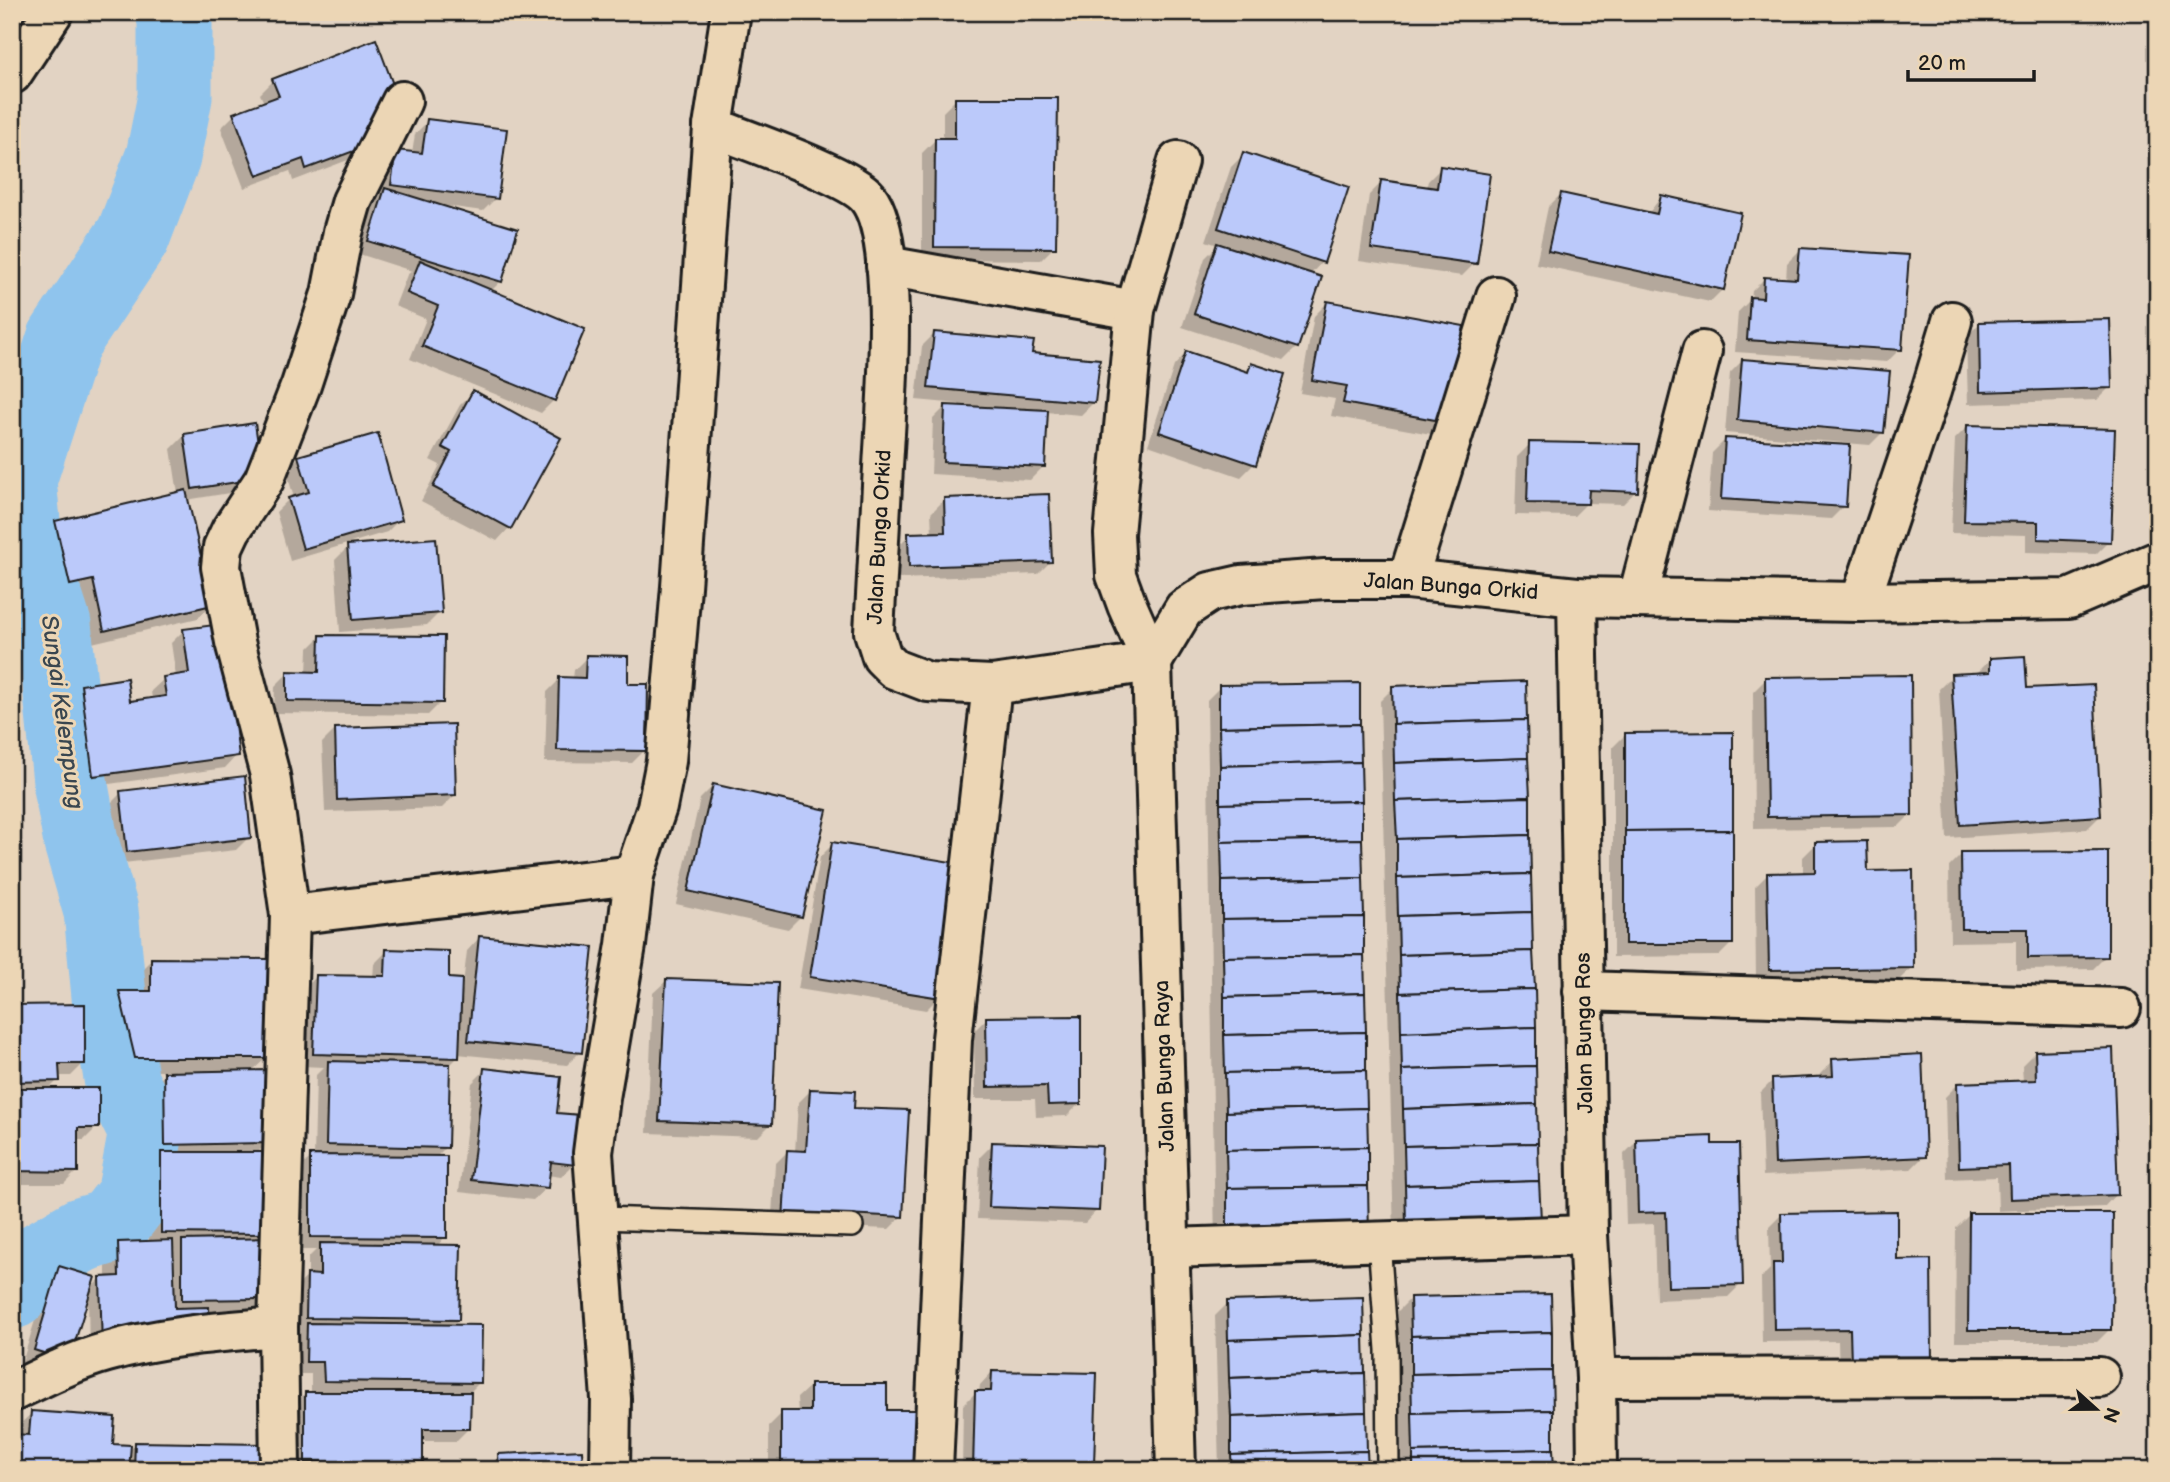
<svg xmlns="http://www.w3.org/2000/svg" width="2170" height="1482" viewBox="0 0 2170 1482" font-family="'Balsamiq Sans',sans-serif">
<rect width="100%" height="100%" fill="#e2d3c3"/>
<filter id="ink" filterUnits="userSpaceOnUse"><feTurbulence type="fractalNoise" baseFrequency=".0143" numOctaves="2"/><feDisplacementMap in="SourceGraphic" scale="14" xChannelSelector="R" yChannelSelector="G"/><feConvolveMatrix kernelMatrix="1 2 1 2 8 2 1 2 1" color-interpolation-filters="sRGB"/></filter>
<g filter="url(#ink)">
<g fill="#0003">
<polygon points="273,81 395,142 293,181 290,171 244,188 221,128 234,115 264,103 260,94"/>
<polygon points="956,99 1054,247 1041,260 922,259 922,153 935,140 943,140 943,112"/>
<polygon points="428,121 496,198 483,211 446,206 446,209 501,281 490,292 554,400 541,413 410,359 426,319 395,306 407,275 412,271 356,253 372,203 379,196 383,164 396,151 412,154 415,134"/>
<polygon points="1244,154 1322,262 1310,275 1297,347 1284,360 1182,327 1205,258 1218,245 1206,241 1231,167"/>
<polygon points="1441,168 1475,263 1462,276 1359,261 1369,195 1382,182 1426,189 1428,181"/>
<polygon points="1561,194 1648,214 1661,197 1723,289 1710,302 1536,264 1548,207"/>
<polygon points="1800,250 1900,349 1887,362 1735,352 1738,312 1751,299 1752,291 1765,278 1786,280 1787,263"/>
<polygon points="1327,303 1444,421 1431,434 1331,416 1335,399 1300,393 1314,316"/>
<polygon points="1979,324 2110,387 2097,400 1968,404 1966,337"/>
<polygon points="935,333 1030,354 1094,402 1081,415 1046,412 1043,467 1030,480 931,474 933,419 946,406 959,407 959,404 916,400 922,346"/>
<polygon points="1186,353 1244,373 1252,365 1254,464 1241,477 1148,445 1174,366"/>
<polygon points="1743,360 1883,432 1870,445 1725,433 1730,373"/>
<polygon points="473,392 558,439 509,528 497,541 421,501 440,465 430,460 460,405"/>
<polygon points="253,425 248,490 186,500 211,605 198,618 92,643 80,591 57,597 43,536 56,523 178,494 171,449 184,436"/>
<polygon points="1968,426 2109,541 2096,554 2026,552 2026,535 1951,533 1955,439"/>
<polygon points="1725,440 1844,506 1831,519 1708,511 1712,453"/>
<polygon points="1530,444 1636,491 1623,504 1587,503 1574,516 1515,515 1517,457"/>
<polygon points="299,457 400,519 387,532 290,561 276,512 289,499 294,498 286,470"/>
<polygon points="944,500 1051,561 1038,574 897,579 896,548 909,535 932,534 931,513"/>
<polygon points="348,547 440,612 427,625 340,632 335,560"/>
<polygon points="184,630 237,755 225,768 80,788 69,699 82,686 129,703 152,700 151,691 164,679 176,677 171,643"/>
<polygon points="321,636 441,702 428,715 274,713 275,686 288,673 307,673 308,649"/>
<polygon points="587,657 626,686 645,750 632,763 545,762 547,692 560,679 573,679 574,670"/>
<polygon points="1990,660 2025,690 2100,816 2087,829 1947,838 1939,689 1952,676 1977,673"/>
<polygon points="1766,679 1911,814 1898,827 1754,829 1753,692"/>
<polygon points="1220,687 1367,1236 1215,1251 1207,700"/>
<polygon points="1393,688 1526,1232 1394,1236 1380,701"/>
<polygon points="335,730 455,795 442,808 325,812 322,743"/>
<polygon points="1626,734 1732,943 1719,956 1613,957 1613,747"/>
<polygon points="713,786 801,916 788,929 676,904 700,799"/>
<polygon points="121,793 249,837 236,850 115,864 108,806"/>
<polygon points="833,844 939,997 926,1010 798,989 820,857"/>
<polygon points="1816,844 1866,873 1912,967 1899,980 1756,982 1755,887 1768,874 1803,874 1803,857"/>
<polygon points="1962,854 2106,956 2093,969 2016,970 2016,941 1950,942 1949,867"/>
<polygon points="479,938 580,1052 567,1065 457,1054 457,1058 449,1066 446,1147 436,1157 445,1237 436,1247 458,1320 451,1326 480,1382 469,1393 469,1428 456,1441 422,1441 421,1461 412,1470 292,1470 292,1406 305,1393 311,1393 311,1374 293,1374 294,1338 301,1331 294,1330 294,1289 308,1276 308,1258 316,1250 297,1250 298,1170 311,1157 314,1157 316,1075 324,1067 301,1066 304,989 317,976 373,978 374,964 387,951 447,980 462,992 467,951"/>
<polygon points="151,960 266,1058 251,1072 268,1142 256,1154 263,1233 256,1240 269,1298 256,1311 207,1312 208,1346 195,1359 89,1361 88,1294 54,1373 22,1363 47,1281 60,1268 88,1291 101,1278 106,1278 106,1256 119,1243 149,1243 149,1167 159,1157 153,1157 152,1087 165,1074 176,1074 176,1071 123,1071 107,1005 119,992 138,993 138,973"/>
<polygon points="666,981 771,1124 758,1137 647,1133 653,993"/>
<polygon points="12,1007 84,1063 71,1076 58,1076 58,1080 48,1090 97,1127 84,1140 76,1140 77,1171 64,1184 12,1184"/>
<polygon points="987,1018 1080,1103 1067,1116 1036,1117 1035,1099 975,1099 974,1031"/>
<polygon points="2035,1052 2116,1194 2104,1207 1998,1211 1997,1177 1947,1179 1945,1097 1957,1085 2023,1082 2022,1065"/>
<polygon points="1833,1061 1924,1156 1911,1169 1763,1176 1760,1093 1773,1080 1820,1079 1820,1074"/>
<polygon points="485,1070 555,1114 574,1164 561,1177 547,1175 546,1188 533,1200 459,1192 472,1083"/>
<polygon points="811,1090 852,1110 902,1216 889,1229 841,1227 832,1237 771,1233 775,1164 788,1151 795,1152 798,1103"/>
<polygon points="1637,1141 1741,1284 1728,1297 1656,1300 1654,1224 1626,1225 1624,1154"/>
<polygon points="993,1144 1097,1210 1085,1223 977,1219 980,1157"/>
<polygon points="1782,1214 1895,1262 1930,1361 1839,1375 1838,1341 1762,1342 1761,1278 1770,1269 1769,1227"/>
<polygon points="1969,1215 2110,1329 2097,1342 1955,1342 1956,1228"/>
<polygon points="1411,1298 1552,1470 1400,1470 1398,1311"/>
<polygon points="1228,1303 1366,1470 1219,1470 1215,1316"/>
<polygon points="992,1372 1092,1464 1086,1470 962,1470 963,1405 976,1392 979,1392 980,1385"/>
<polygon points="810,1386 885,1412 922,1470 769,1470 769,1426 782,1413 798,1413 797,1398"/>
<polygon points="32,1413 129,1451 136,1444 263,1470 12,1470 12,1438 18,1436 19,1425"/>
<polygon points="499,1456 581,1470 486,1470"/>
</g>
<g fill="none" stroke-linecap="round" stroke-linejoin="round">
<polyline stroke="#8fc4ed" stroke-width="75" points="12,1292 40,1259 81,1235 111,1226 134,1196 146,1132 122,1084 110,1007 101,911 81,842 70,781 54,625 24,532 19,480 64,340 133,236 163,157 175,97 175,21 173,12"/>
</g>
<g fill="#bbc9fa" stroke="#1c1c1c" stroke-width="2">
<polygon points="376,39 410,130 306,169 303,159 257,176 233,113 279,96 272,79"/>
<polygon points="955,98 1058,98 1056,248 934,247 935,138 955,138"/>
<polygon points="427,119 507,129 498,199 391,185 396,150 422,153"/>
<polygon points="1243,152 1349,187 1324,263 1218,228"/>
<polygon points="1440,166 1490,174 1477,264 1371,249 1381,180 1437,188"/>
<polygon points="385,188 518,229 502,282 368,241"/>
<polygon points="1561,193 1657,214 1661,195 1741,213 1724,290 1548,251"/>
<polygon points="1217,243 1322,277 1298,348 1194,314"/>
<polygon points="1800,248 1909,255 1902,350 1747,340 1750,297 1763,298 1764,277 1797,279"/>
<polygon points="420,260 585,329 555,401 422,346 438,306 407,293"/>
<polygon points="1327,301 1464,326 1446,422 1343,403 1347,386 1312,380"/>
<polygon points="2110,319 2112,388 1980,392 1979,322"/>
<polygon points="934,332 1034,341 1032,353 1100,359 1095,403 928,388"/>
<polygon points="1186,351 1248,372 1251,363 1285,374 1256,465 1159,432"/>
<polygon points="1742,359 1890,371 1884,433 1737,420"/>
<polygon points="473,390 561,438 511,529 433,487 451,452 442,447"/>
<polygon points="945,405 1048,410 1045,467 943,462"/>
<polygon points="255,423 263,478 192,489 184,434"/>
<polygon points="1967,425 2115,429 2111,542 2038,539 2038,522 1964,521"/>
<polygon points="378,433 402,520 303,549 288,498 309,492 298,456"/>
<polygon points="1725,438 1850,445 1846,507 1721,499"/>
<polygon points="1529,442 1640,444 1638,492 1589,490 1588,504 1527,503"/>
<polygon points="186,490 212,605 104,631 93,580 70,585 55,521"/>
<polygon points="1049,494 1052,562 909,567 908,533 945,532 944,498"/>
<polygon points="436,538 442,613 353,620 347,545"/>
<polygon points="222,624 239,756 93,776 81,685 127,678 130,701 166,696 163,677 189,673 183,629"/>
<polygon points="320,635 444,636 443,703 287,701 287,671 319,672"/>
<polygon points="586,655 628,656 628,684 648,684 647,751 557,750 559,677 585,678"/>
<polygon points="2025,656 2027,688 2094,685 2101,816 1960,825 1951,674 1990,672 1990,658"/>
<polygon points="1911,675 1912,815 1767,817 1765,677"/>
<polygon points="1526,681 1527,720 1393,724 1392,686"/>
<polygon points="1360,683 1360,724 1219,727 1219,685"/>
<polygon points="1527,720 1528,758 1394,763 1393,724"/>
<polygon points="454,724 456,795 337,800 335,728"/>
<polygon points="1360,724 1361,762 1220,766 1219,727"/>
<polygon points="1733,732 1733,830 1625,831 1625,733"/>
<polygon points="1528,758 1530,797 1395,801 1394,763"/>
<polygon points="1361,762 1362,801 1220,804 1220,766"/>
<polygon points="245,776 251,838 127,852 120,791"/>
<polygon points="713,784 827,810 802,917 688,891"/>
<polygon points="1530,797 1530,835 1397,839 1395,801"/>
<polygon points="1362,801 1362,839 1221,842 1220,804"/>
<polygon points="1733,830 1733,944 1625,944 1625,831"/>
<polygon points="1530,835 1531,874 1397,878 1397,839"/>
<polygon points="1362,839 1363,878 1222,881 1221,842"/>
<polygon points="1867,841 1868,871 1913,870 1914,968 1769,970 1767,873 1815,872 1815,842"/>
<polygon points="832,842 963,864 941,998 810,977"/>
<polygon points="2108,851 2108,957 2028,958 2028,929 1962,929 1961,852"/>
<polygon points="1531,874 1532,912 1398,916 1397,878"/>
<polygon points="1363,878 1364,917 1222,919 1222,881"/>
<polygon points="1532,912 1533,951 1399,955 1398,916"/>
<polygon points="1364,917 1364,955 1223,957 1222,919"/>
<polygon points="479,936 593,947 582,1053 468,1041"/>
<polygon points="386,949 449,951 449,978 462,979 459,1058 313,1054 316,975 385,976"/>
<polygon points="1533,951 1535,989 1400,993 1399,955"/>
<polygon points="1364,955 1365,993 1224,997 1223,957"/>
<polygon points="151,958 269,959 268,1058 135,1058 119,991 151,991"/>
<polygon points="666,979 778,983 772,1125 659,1121"/>
<polygon points="1535,989 1536,1027 1401,1032 1400,993"/>
<polygon points="1365,993 1366,1032 1224,1035 1224,997"/>
<polygon points="85,1004 85,1064 59,1064 60,1081 12,1082 12,1005"/>
<polygon points="1081,1016 1081,1104 1048,1105 1047,1086 987,1087 986,1017"/>
<polygon points="1536,1027 1536,1066 1402,1070 1401,1032"/>
<polygon points="1366,1032 1366,1070 1225,1073 1224,1035"/>
<polygon points="2113,1048 2118,1195 2010,1199 2009,1165 1959,1167 1957,1083 2036,1080 2035,1051"/>
<polygon points="1922,1054 1926,1157 1775,1164 1772,1079 1833,1076 1832,1059"/>
<polygon points="328,1061 450,1064 448,1148 326,1145"/>
<polygon points="1536,1066 1537,1104 1403,1109 1402,1070"/>
<polygon points="484,1068 561,1077 557,1113 581,1115 576,1165 551,1162 548,1188 471,1180"/>
<polygon points="268,1070 269,1143 165,1145 164,1072"/>
<polygon points="1366,1070 1367,1108 1226,1112 1225,1073"/>
<polygon points="12,1088 99,1088 99,1128 78,1128 78,1172 12,1171"/>
<polygon points="810,1089 855,1091 854,1108 909,1110 903,1217 847,1214 846,1224 783,1221 787,1150 806,1151"/>
<polygon points="1537,1104 1538,1143 1404,1146 1403,1109"/>
<polygon points="1367,1108 1368,1147 1226,1150 1226,1112"/>
<polygon points="1712,1136 1712,1144 1739,1144 1743,1285 1668,1287 1666,1212 1638,1213 1636,1139"/>
<polygon points="992,1142 1102,1146 1099,1211 989,1207"/>
<polygon points="1538,1143 1539,1181 1405,1185 1404,1146"/>
<polygon points="1368,1147 1368,1186 1227,1188 1226,1150"/>
<polygon points="161,1152 266,1152 265,1234 161,1233"/>
<polygon points="310,1155 447,1156 447,1238 310,1237"/>
<polygon points="1539,1181 1541,1220 1406,1223 1405,1185"/>
<polygon points="1368,1186 1369,1237 1227,1239 1227,1188"/>
<polygon points="1897,1211 1897,1260 1931,1259 1932,1362 1851,1363 1850,1329 1774,1330 1773,1263 1782,1263 1781,1213"/>
<polygon points="1969,1213 2113,1213 2112,1330 1968,1330"/>
<polygon points="271,1238 271,1299 182,1300 182,1240"/>
<polygon points="173,1240 175,1308 209,1307 210,1347 102,1349 100,1277 119,1276 118,1242"/>
<polygon points="320,1243 461,1245 459,1320 306,1318 307,1274 320,1275"/>
<polygon points="59,1266 95,1277 69,1361 34,1350"/>
<polygon points="1551,1294 1552,1332 1411,1336 1410,1297"/>
<polygon points="1363,1297 1364,1335 1228,1340 1227,1301"/>
<polygon points="307,1323 482,1325 481,1383 324,1381 323,1362 306,1362"/>
<polygon points="1552,1332 1552,1371 1411,1374 1411,1336"/>
<polygon points="1364,1335 1365,1373 1229,1378 1228,1340"/>
<polygon points="992,1371 1097,1373 1094,1465 1070,1464 1070,1470 973,1470 975,1391 991,1391"/>
<polygon points="1552,1371 1553,1410 1412,1413 1411,1374"/>
<polygon points="1365,1373 1366,1412 1231,1417 1229,1378"/>
<polygon points="810,1384 887,1384 887,1410 924,1410 924,1470 781,1470 781,1411 810,1411"/>
<polygon points="305,1392 471,1392 470,1429 423,1429 423,1462 305,1462"/>
<polygon points="1553,1410 1553,1449 1413,1452 1412,1413"/>
<polygon points="31,1411 115,1417 113,1444 131,1445 129,1470 12,1470 14,1434 29,1435"/>
<polygon points="1366,1412 1367,1451 1231,1455 1231,1417"/>
<polygon points="135,1442 265,1444 265,1470 134,1470"/>
<polygon points="1553,1449 1554,1470 1413,1470 1413,1452"/>
<polygon points="582,1450 583,1470 499,1470 498,1454"/>
<polygon points="1367,1451 1368,1470 1232,1470 1231,1455"/>
</g>
<g fill="none" stroke-linecap="round" stroke-linejoin="round">
<defs>
<g id="service">
<polyline points="600,1218 852,1226"/>
<polyline points="1379,1241 1387,1350 1388,1470"/>
</g>
<g id="minor">
<path d="M713,127C745,140 851,176 868,198C901,240 886,410 883,467C880,522 877,577 874,632L882,657L894,669L928,682L992,685L1152,662L1184,609L1210,592L1241,585L1325,579H1408L1577,597L1860,602L2069,599L2158,561"/>
<polyline points="886,266 1135,310"/>
<polyline points="1408,579 1496,296"/>
<polyline points="1577,597 1588,1235 1596,1378 1597,1470"/>
<polyline points="1638,597 1702,351"/>
<polyline points="1860,602 1931,391 1952,321"/>
<polyline points="290,915 634,875"/>
<polyline points="1583,991 2121,1008"/>
<polyline points="1169,1248 1588,1235"/>
<polyline points="1596,1378 2100,1377"/>
<path d="M12,1392C43,1377 74,1361 107,1352C162,1336 221,1332 278,1327"/>
<polyline points="280,1470 278,1327 290,915 270,775 235,642 221,567 223,547 231,530 264,480 301,385 331,294 343,232 352,201 402,101"/>
<polyline points="610,1470 611,1399 593,1153 600,1098 626,945 634,875 657,807 666,761 681,587 713,127 731,12"/>
<polyline points="933,1470 952,1039 992,685"/>
<polyline points="1176,1470 1152,662 1127,605 1116,575 1114,534 1135,310 1178,161"/>
</g>
<polyline id="secondary" points="12,74 53,12"/>
</defs>
<use href="#service" stroke="#1c1c1c" stroke-width="26"/>
<use href="#minor" stroke="#1c1c1c" stroke-width="44"/>
<use href="#secondary" stroke="#1c1c1c" stroke-width="44"/>
<use href="#service" stroke="#ecd6b5" stroke-width="21"/>
<use href="#minor" stroke="#ecd6b5" stroke-width="38"/>
<use href="#secondary" stroke="#ecd6b5" stroke-width="38"/>
</g>
</g>
<g text-anchor="middle" stroke-width="6" stroke-linejoin="round" paint-order="stroke">
<g font-size="21" fill="#1c1c1c" stroke="#ecd6b5">
<text transform="translate(879 537) rotate(-87)" y="7">Jalan Bunga Orkid</text>
<text transform="translate(1451 586) rotate(4)" y="7">Jalan Bunga Orkid</text>
<text transform="translate(1584 1033) rotate(-91)" y="7">Jalan Bunga Ros</text>
<text transform="translate(1164 1066) rotate(-92)" y="7">Jalan Bunga Raya</text>
</g>
<g font-size="23" font-style="italic" fill="#394650" stroke="#ecd6b5">
<text transform="translate(63 712) rotate(82)" y="8">Sungai Kelempung</text>
</g>
</g>
<rect width="2170" height="1482" fill="none" stroke="#ecd6b5" stroke-width="42"/>
<rect x="21" y="21" width="2128" height="1440" fill="none" stroke="#1c1c1c" stroke-width="2.5" filter="url(#ink)"/>
<g transform="translate(2096 1409) rotate(111)" stroke="#ecd6b5" stroke-width="5" paint-order="stroke">
<path d="M0-5L12 26L0 18L-12 26Z" fill="#1c1c1c"/>
<text y="-10" font-size="19" font-weight="bold" text-anchor="middle" fill="#1c1c1c">N</text>
</g>
<path d="M1908 70v10h126v-10" fill="none" stroke="#1c1c1c" stroke-width="3.5"/>
<text x="1918" y="70" font-size="21" fill="#1c1c1c" stroke="#ecd6b5" stroke-width="5" paint-order="stroke">20 m</text>
</svg>
